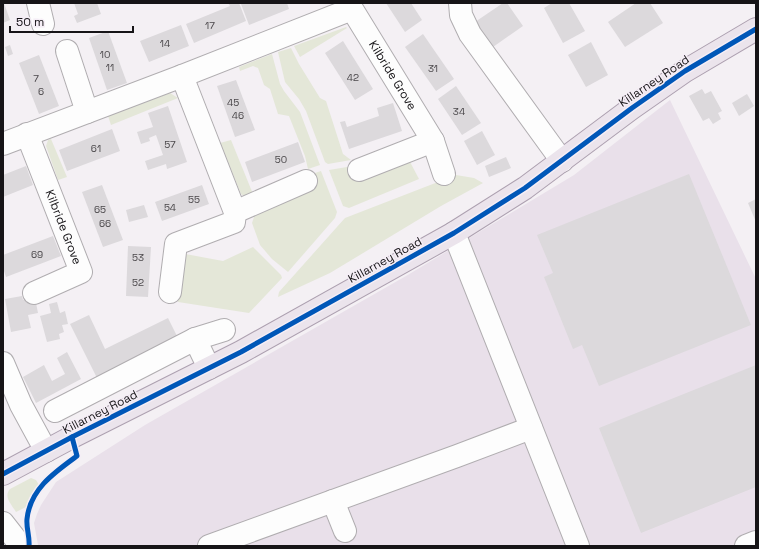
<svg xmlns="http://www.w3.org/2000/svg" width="759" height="549" viewBox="0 0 759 549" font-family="'Space Grotesk',sans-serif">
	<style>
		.built { fill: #e9e0ea }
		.green { fill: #e4e7d8 }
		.building { fill: #dcd9dc }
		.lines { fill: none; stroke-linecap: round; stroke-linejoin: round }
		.minor-casing { stroke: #b0adb0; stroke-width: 24 }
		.major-casing { stroke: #ada0b0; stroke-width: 24 }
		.minor { stroke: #fdfdfd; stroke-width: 22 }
		.major { stroke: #ebe4ec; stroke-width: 22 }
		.cycleway-casing { stroke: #f5eef6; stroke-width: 8 }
		.cycleway { stroke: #0057b8; stroke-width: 5 }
		.labels { text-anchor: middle; stroke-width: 3; stroke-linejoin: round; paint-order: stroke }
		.number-label { font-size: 10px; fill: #4a474a }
		.street-label { font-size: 12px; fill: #161417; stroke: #f5eef6 }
	</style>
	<rect width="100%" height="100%" fill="#f4f0f4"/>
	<polygon class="built" points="670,100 756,279 756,546 39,546 38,545 34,523 37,514 41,505 56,482 145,425 406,276 574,175"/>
	<g class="green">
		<polygon points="346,27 347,28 300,57 294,46"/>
		<polygon points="291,48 299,64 320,98 326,101 343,154 351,160 328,164 325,162 306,111 299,99 285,82 278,52"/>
		<polygon points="272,54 280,84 284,91 300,112 320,165 308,169 305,156 289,116 278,114 270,89 264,85 258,68 253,66 240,71 239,67"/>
		<polygon points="170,93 178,98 111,125 108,116"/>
		<polygon points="51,139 67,177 58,180 46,146 48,140"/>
		<polygon points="231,140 253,194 244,196 241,194 220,143"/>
		<polygon points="409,160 419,179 349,208 343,206 329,170 353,166"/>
		<polygon points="321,171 337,212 335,218 288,272 272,259 260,245 252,223 255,214 309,175"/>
		<polygon points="456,175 474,178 483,183 441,206 330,273 278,297 279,292 345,218"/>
		<polygon points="253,247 281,275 282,278 249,313 178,302 180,253 223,261"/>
		<path d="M31 478 36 480 39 485 28 506 16 512C12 505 3 497 10 489Z"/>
	</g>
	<g class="building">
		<polygon points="3,3 4,3 10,20 3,23"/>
		<polygon points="74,3 97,3 101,14 77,23 74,16 78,14"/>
		<polygon points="228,3 239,3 246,21 194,43 186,24 230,6"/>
		<polygon points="245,3 287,3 289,9 249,25 241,4"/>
		<polygon points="386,3 411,3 422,20 405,32"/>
		<polygon points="503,3 507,3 523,26 493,47 475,22"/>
		<polygon points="552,3 569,3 585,31 563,43 544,8"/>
		<polygon points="636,3 650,3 663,23 625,47 608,22"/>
		<polygon points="181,25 189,46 149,62 140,41"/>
		<polygon points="108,31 127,83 107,90 89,38"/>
		<polygon points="423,34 454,79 436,91 405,47"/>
		<polygon points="343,41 373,89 355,100 325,53"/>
		<polygon points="591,42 608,75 586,87 568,55"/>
		<polygon points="10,45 13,54 8,56 5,47"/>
		<polygon points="39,55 59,106 39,114 19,63"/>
		<polygon points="236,80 255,130 235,137 217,86"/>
		<polygon points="456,86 481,123 462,135 438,99"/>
		<polygon points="702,89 705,94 711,91 722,111 718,113 721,119 713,124 709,118 703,121 689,96"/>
		<polygon points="747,94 754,106 739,116 732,103"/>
		<polygon points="393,103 402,131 349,149 340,122 345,121 347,127 379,116 377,108"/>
		<polygon points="168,106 187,162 167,169 166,164 148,170 145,161 163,155 156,135 149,138 150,141 141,144 137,132 153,127 148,113"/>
		<polygon points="112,129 120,151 67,171 59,150"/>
		<polygon points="482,131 495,155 477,165 464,141"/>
		<polygon points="298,142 305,162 252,182 245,162"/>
		<polygon points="506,157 511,168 489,177 485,166"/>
		<polygon points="26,166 33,185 3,197 3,175"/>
		<polygon points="689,174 751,325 599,386 582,345 573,349 544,277 553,273 537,235"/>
		<polygon points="102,185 123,240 103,247 82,192"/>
		<polygon points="202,185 209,204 162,221 155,202"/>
		<polygon points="756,199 756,222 748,203"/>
		<polygon points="144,205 148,217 129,222 126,210"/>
		<polygon points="53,236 61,256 6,277 3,268 3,255"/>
		<polygon points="128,246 151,247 148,297 126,296"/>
		<polygon points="22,296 23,300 35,298 38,313 28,315 31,328 11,332 5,299"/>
		<polygon points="57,302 60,313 65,311 68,324 62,325 64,332 59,334 60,339 47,342 40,316 51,313 49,304"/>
		<polygon points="89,315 105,349 168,318 178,338 97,378 70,324"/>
		<polygon points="67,352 81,379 36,403 23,377 44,365 52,381 65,374 57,358"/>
		<polygon points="756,365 756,487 641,533 599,428"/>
	</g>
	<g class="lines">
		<defs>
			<g id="minor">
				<polyline points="38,3 43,24"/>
				<polyline points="460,3 461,15 470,34 562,161"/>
				<polyline points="67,51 87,112"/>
				<path id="s1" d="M27 134 81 272 34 293"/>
				<polyline points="433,141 444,174"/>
				<path id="s2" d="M3 144 182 76 352 9 433 141 359 170"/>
				<polyline points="235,212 306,181"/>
				<polyline points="454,233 578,546"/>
				<polyline points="170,292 176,244 234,222 235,212 182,76"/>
				<polyline points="3,363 21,405 46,451"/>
				<polyline points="209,368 195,339 224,330"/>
				<polyline points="55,411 195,339"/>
				<polyline points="333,501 345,531"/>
				<polyline points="3,523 21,546"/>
				<polyline points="209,546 457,456 531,428"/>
				<polyline points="746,546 756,542"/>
			</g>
			<polyline id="major" points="3,474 72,437 241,352 454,233 525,188 632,108 685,71 756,29"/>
		</defs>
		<use href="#minor" class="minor-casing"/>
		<use href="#major" class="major-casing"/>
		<use href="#minor" class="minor"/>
		<use href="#major" class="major"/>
		<defs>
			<g id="cycleway">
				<polyline points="3,474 72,437 241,352 454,233 525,188 632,108 685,71 756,29"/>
				<path d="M29 546C30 537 26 528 27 519 30 489 55 472 77 456L72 437"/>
			</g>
		</defs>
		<use href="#cycleway" class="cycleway-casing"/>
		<use href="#cycleway" class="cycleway"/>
	</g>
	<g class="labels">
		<g class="number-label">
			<text x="210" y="29">17</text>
			<text x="165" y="47">14</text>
			<text x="105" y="58">10</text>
			<text x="110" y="71">11</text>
			<text x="433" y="72">31</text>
			<text x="353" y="81">42</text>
			<text x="36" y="82">7</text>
			<text x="41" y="95">6</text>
			<text x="233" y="106">45</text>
			<text x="459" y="115">34</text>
			<text x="238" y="119">46</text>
			<text x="170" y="148">57</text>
			<text x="96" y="152">61</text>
			<text x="281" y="163">50</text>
			<text x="194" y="203">55</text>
			<text x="170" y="211">54</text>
			<text x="100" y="213">65</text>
			<text x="105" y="227">66</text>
			<text x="37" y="258">69</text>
			<text x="138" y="261">53</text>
			<text x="138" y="286">52</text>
		</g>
		<g class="street-label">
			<text dy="4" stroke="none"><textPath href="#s2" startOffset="452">Kilbride Grove</textPath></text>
			<text transform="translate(654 81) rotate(-34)" y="4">Killarney Road</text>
			<text dy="4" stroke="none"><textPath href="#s1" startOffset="100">Kilbride Grove</textPath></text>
			<text transform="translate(385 260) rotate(-29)" y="4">Killarney Road</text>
			<text transform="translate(100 412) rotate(-27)" y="4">Killarney Road</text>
		</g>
	</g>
	<rect width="759" height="549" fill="none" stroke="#161417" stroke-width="8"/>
	<path d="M10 26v6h123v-6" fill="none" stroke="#161417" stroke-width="2"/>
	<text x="16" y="26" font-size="12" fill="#161417" stroke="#f5eef6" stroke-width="3" paint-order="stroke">50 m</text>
</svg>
